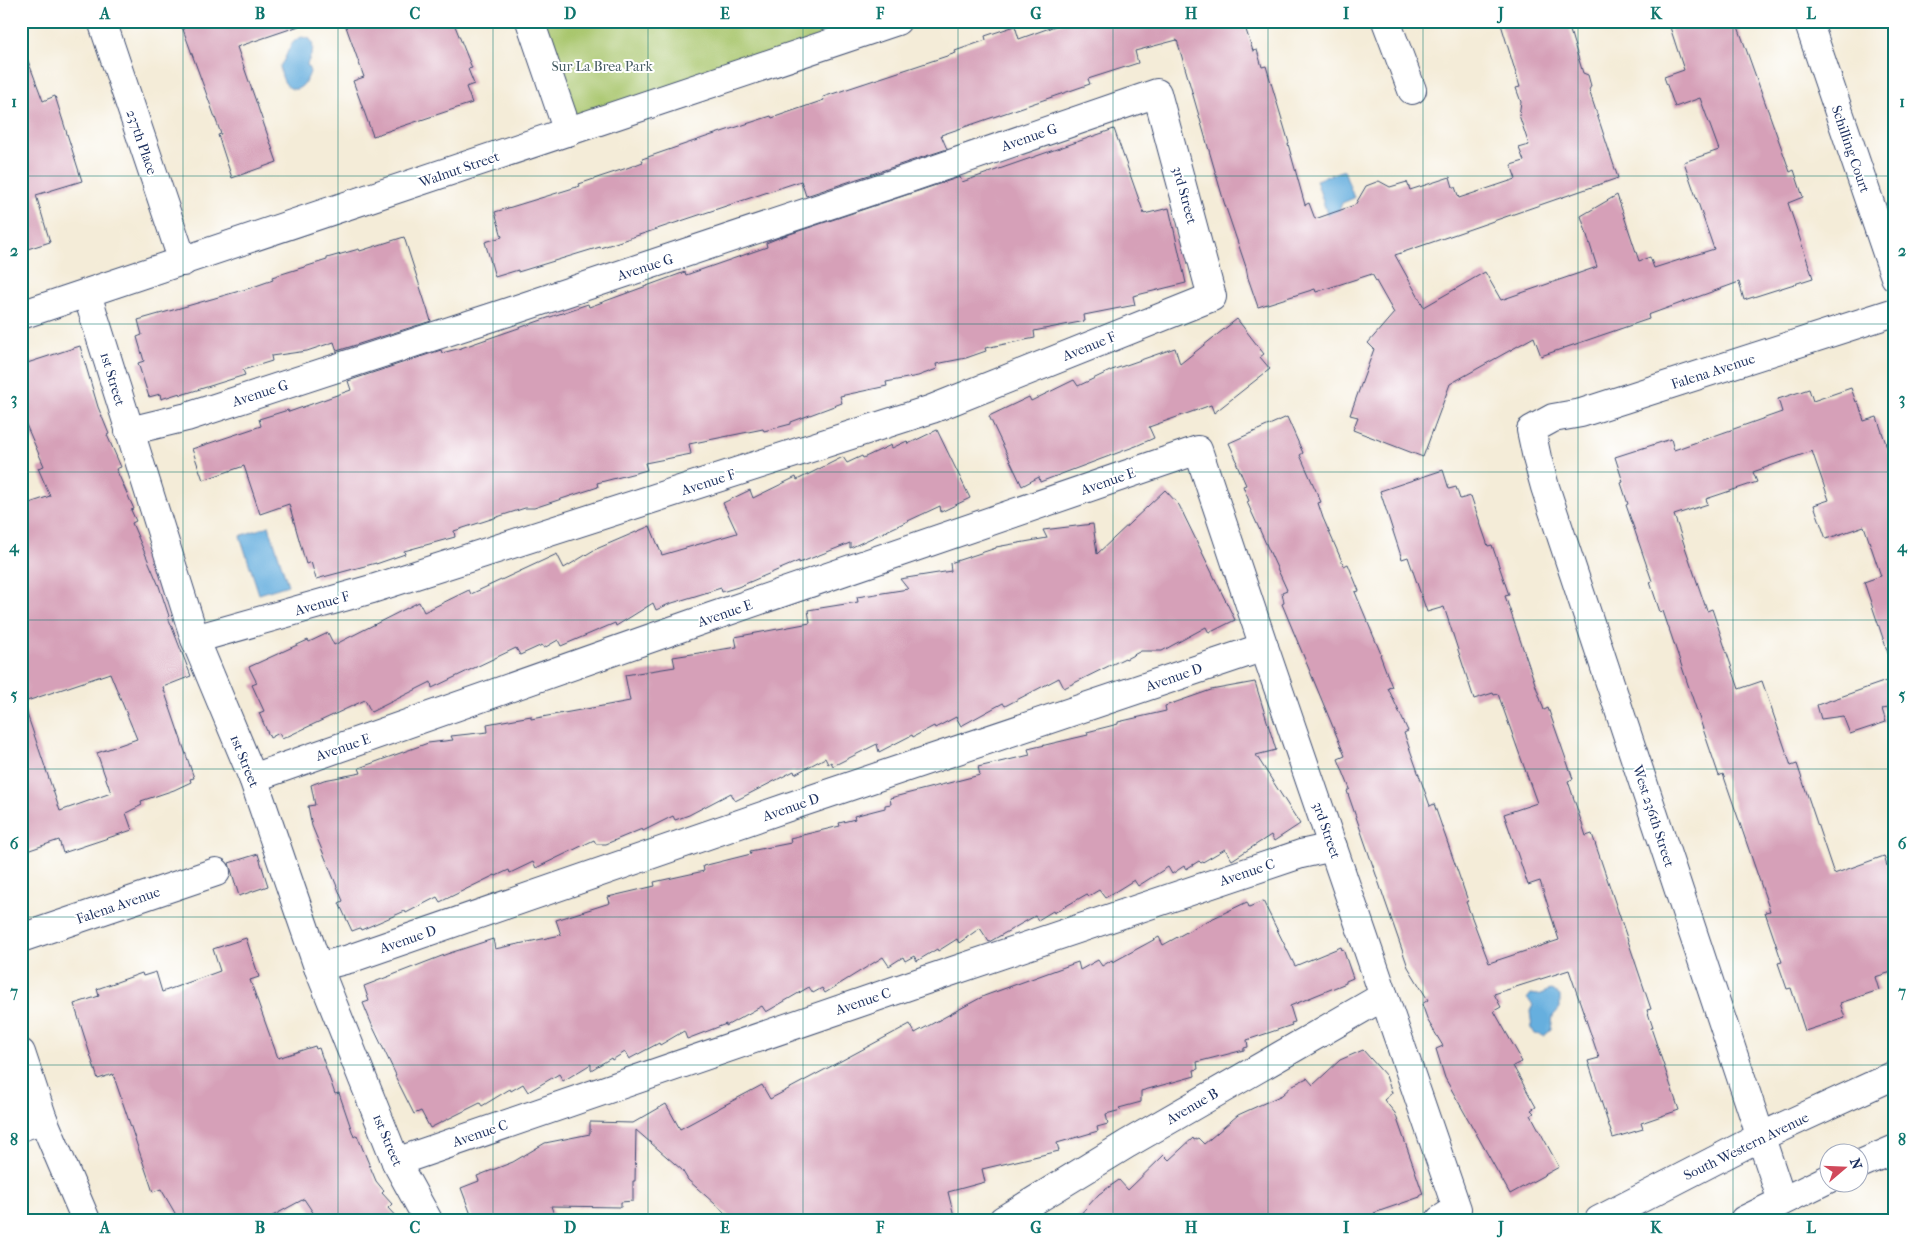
<svg xmlns="http://www.w3.org/2000/svg" width="1916" height="1241" viewBox="0 0 1916 1241" font-family="'IM FELL French Canon',serif">
	<style>
		.green { fill: #a9c66d; stroke: #627a66 }
		.water { fill: #66afde; stroke: #406f9e }
		.building { fill: #d6a0b8 }
		.lines { fill: none; stroke-linecap: round; stroke-linejoin: round }
		.minor-casing { stroke: #3c4b70; stroke-width: 30 }
		.major-casing { stroke: #3c4b70; stroke-width: 30 }
		.minor { stroke: #fff; stroke-width: 28 }
		.major { stroke: #fff; stroke-width: 28 }
		.grid { fill: none; stroke: #0f766e; stroke-width: 1; stroke-opacity: 0.55 }
		.labels { text-anchor: middle; stroke-width: 4; stroke-linejoin: round; paint-order: stroke }
		.park-label { font-size: 14px; fill: #465c62; stroke: #fff }
		.street-label { font-size: 14px; fill: #1b2f5e; stroke: #fff }
		.neatline { fill: none; stroke: #0f766e; stroke-width: 2 }
		.grid-label { font-size: 16px; text-anchor: middle; font-weight: bold; fill: #0f766e }
	</style>
	<rect width="100%" height="100%" fill="#fff"/>
	<filter id="ink" filterUnits="userSpaceOnUse"><feTurbulence type="fractalNoise" baseFrequency=".02" numOctaves="2"/><feDisplacementMap in="SourceGraphic" scale="10" xChannelSelector="R" yChannelSelector="G"/><feConvolveMatrix kernelMatrix="1 2 1 2 8 2 1 2 1" color-interpolation-filters="sRGB"/></filter>
	<filter id="wash" filterUnits="userSpaceOnUse"><feTurbulence type="fractalNoise" baseFrequency=".0096" numOctaves="4" result="noise"/><feDisplacementMap in="SourceGraphic" scale="20" xChannelSelector="R" yChannelSelector="G"/><feGaussianBlur stdDeviation="1.12" result="paint"/><feColorMatrix in="noise" values="0 0 0 0 0 0 0 0 0 0 0 0 0 0 0 0 0 1.4 0 .05"/><feComposite in="paint" operator="in"/></filter>
	<g filter="url(#wash)">
		<rect width="100%" height="100%" fill="#f4ecd8"/>
		<polygon class="green" points="537,21 878,21 573,124"/>
		<g class="water">
			<path d="M302 37 310 39C316 48 311 55 307 64L310 72C301 99 282 92 280 66 289 55 287 42 302 37Z"/>
			<polygon points="1344,170 1354,198 1342,203 1339,211 1330,223 1316,180"/>
			<polygon points="269,526 288,585 259,594 240,536"/>
			<polygon points="1550,990 1554,991 1560,996 1560,1008 1553,1016 1551,1030 1544,1036 1535,1034 1532,1029 1530,1011 1533,1005 1527,999 1531,994 1538,995"/>
		</g>
		<g id="blocks">
			<g class="building">
				<polygon points="180,21 298,21 299,26 237,47 277,162 232,178 218,135 221,134"/>
				<polygon points="344,21 453,21 472,68 468,69 474,84 466,87 472,103 373,136 353,81 364,77"/>
				<polygon points="1069,21 1243,21 1253,51 1257,50 1262,67 1266,66 1289,143 1288,144 1305,205 1309,203 1315,219 1355,205 1366,186 1379,181 1390,187 1407,182 1410,190 1450,177 1453,187 1455,187 1459,198 1516,179 1511,165 1524,161 1519,148 1529,145 1519,115 1521,102 1516,88 1520,87 1500,21 1567,21 1583,73 1588,75 1591,86 1589,90 1618,178 1395,255 1424,307 1485,272 1501,300 1597,267 1581,216 1617,195 1639,261 1650,257 1654,268 1714,249 1684,162 1719,150 1700,98 1675,107 1664,77 1684,70 1668,21 1736,21 1790,172 1794,170 1803,197 1788,203 1813,278 1744,300 1739,282 1648,315 1649,319 1541,356 1534,337 1450,384 1423,457 1353,430 1358,417 1350,415 1374,349 1368,343 1394,313 1372,274 1316,292 1315,289 1258,307 1248,278 1246,267 1224,202 1177,40 1135,51 1138,63 1088,79 1090,84 941,135 947,149 806,196 801,181 600,248 600,247 518,272 518,270 495,277 485,242 502,237 495,212 580,186 579,184 627,168 643,162 642,159 709,136 771,116 772,118 824,100 823,97 956,53 955,51 986,40 985,36 1015,26 1019,39"/>
				<polygon points="21,50 24,50 43,101 55,96 82,181 36,195 50,242 21,251"/>
				<polygon points="1114,129 1144,214 1169,208 1186,283 1133,296 1135,305 1084,315 1085,321 1034,331 1035,338 985,348 986,351 966,358 936,364 937,369 918,376 886,382 887,386 840,396 842,403 791,422 791,424 764,431 763,429 689,444 691,454 645,463 647,470 597,483 598,487 534,508 525,508 454,531 455,537 404,551 405,554 376,564 376,563 316,579 311,562 306,564 289,504 260,514 244,466 203,480 192,449 261,426 259,419 288,410 289,412 351,390 348,381 441,350 442,353 461,348 588,304 589,307 685,272 686,275 767,247 766,243 781,237 960,177 962,182"/>
				<polygon points="404,237 431,321 337,351 334,342 307,351 271,356 272,361 243,370 245,375 181,395 180,393 161,399 160,394 149,397 138,363 144,361 137,337 142,335 138,320 250,288 273,280 272,277 327,260 327,258 359,249 360,251"/>
				<polygon points="1237,319 1264,354 1260,357 1270,369 1214,413 1211,405 1149,427 1154,438 1136,446 1040,482 1039,477 1022,486 989,416 1029,397 1031,401 1074,380 1078,386 1112,370 1175,348 1180,364"/>
				<polygon points="80,346 98,407 109,434 107,435 121,467 116,469 134,509 131,510 136,521 132,523 159,586 169,616 168,617 191,676 163,687 194,778 190,779 191,782 174,790 141,801 142,805 126,813 132,830 63,853 59,840 21,853 21,712 26,711 60,811 111,793 97,753 137,739 110,673 21,703 21,506 50,496 38,468 44,466 21,413 21,365"/>
				<polygon points="1851,388 1856,402 1858,401 1864,421 1877,417 1895,471 1895,658 1890,659 1864,582 1881,576 1864,526 1826,539 1814,505 1829,500 1812,451 1753,472 1757,482 1706,499 1708,504 1674,515 1707,611 1712,609 1739,689 1762,681 1791,766 1797,764 1834,874 1884,856 1887,866 1895,863 1895,971 1875,977 1879,990 1840,1003 1845,1018 1805,1031 1791,988 1787,989 1778,963 1782,962 1765,912 1770,911 1723,774 1719,776 1663,611 1660,612 1650,582 1652,581 1626,505 1628,504 1621,483 1623,482 1615,457 1671,439 1674,450 1782,412 1778,399 1809,389 1813,401"/>
				<polygon points="1287,417 1303,453 1300,455 1321,502 1318,503 1323,518 1344,566 1348,564 1359,591 1355,592 1381,654 1380,655 1392,687 1388,688 1408,731 1404,733 1430,806 1434,804 1468,901 1466,902 1489,963 1559,940 1540,881 1528,885 1504,814 1537,803 1498,694 1494,695 1493,693 1474,699 1444,607 1427,612 1408,557 1402,559 1380,491 1443,470 1449,489 1456,487 1460,499 1471,496 1488,546 1492,545 1509,595 1505,596 1511,613 1544,710 1548,708 1573,779 1568,781 1586,836 1592,834 1651,1009 1647,1010 1653,1028 1651,1028 1679,1110 1641,1123 1643,1129 1613,1138 1588,1061 1599,1058 1569,970 1494,994 1501,1007 1494,1011 1520,1057 1519,1058 1521,1062 1513,1066 1536,1107 1531,1110 1534,1113 1531,1115 1559,1167 1510,1194 1445,1078 1436,1049 1443,1046 1428,1021 1422,1004 1428,1000 1408,967 1347,791 1350,789 1338,759 1345,756 1282,604 1284,603 1282,592 1287,590 1247,502 1249,501 1243,486 1246,485 1236,462 1237,461 1229,443"/>
				<polygon points="937,430 970,498 941,512 940,506 850,548 850,543 799,563 799,561 738,587 722,592 721,588 669,604 656,610 653,603 616,626 615,623 561,646 558,640 544,648 542,645 520,655 516,648 432,688 431,682 371,712 365,700 282,739 279,733 270,738 259,713 264,711 252,685 257,683 249,667 308,640 309,642 328,633 334,645 419,602 424,612 469,590 471,594 557,554 564,568 594,550 650,526 662,555 737,533 723,503 750,490 753,498 796,477 797,480 843,457 847,463 862,456 863,458 891,445 892,448 907,441 908,444"/>
				<polygon points="1165,490 1179,505 1235,620 1209,633 1206,627 1162,651 1141,651 1126,659 1125,658 1064,688 1059,678 1005,706 1003,703 961,726 956,717 935,728 934,726 913,737 912,735 879,752 877,744 833,766 831,762 828,764 825,758 795,774 794,771 735,801 731,793 689,815 675,820 673,816 643,831 642,829 606,844 596,844 594,840 536,868 533,862 510,873 509,870 496,876 495,875 440,902 437,897 406,913 405,911 361,930 360,928 352,931 339,903 343,901 312,826 308,806 315,805 311,785 324,780 361,773 359,768 428,743 453,740 451,736 488,732 487,724 531,716 531,719 630,701 625,675 675,667 673,657 737,647 735,637 810,623 808,610 858,602 857,597 908,589 900,579 951,571 950,563 996,548 996,547 1047,538 1043,530 1093,524 1097,554"/>
				<polygon points="1895,678 1895,707 1882,709 1886,722 1850,734 1843,716 1821,719 1817,705"/>
				<polygon points="1255,682 1276,750 1256,755 1300,824 1274,841 1271,835 1232,860 1225,849 1201,863 1199,861 1186,869 1184,866 1172,874 1168,867 1138,886 1134,880 1105,898 1099,890 1089,896 1087,894 1054,913 1053,911 1038,920 1035,916 989,942 980,928 959,943 957,939 938,951 937,949 917,961 914,956 905,961 903,957 889,966 883,957 825,993 822,988 813,993 809,987 766,1012 762,1006 726,1026 726,1024 687,1039 684,1031 660,1045 659,1043 629,1059 625,1052 612,1060 611,1058 591,1070 591,1064 563,1081 559,1074 528,1092 523,1084 511,1091 510,1089 482,1106 480,1103 430,1128 421,1111 414,1114 395,1076 396,1075 372,1025 363,1003 369,1001 364,986 447,954 493,939 495,949 561,935 556,920 610,903 608,897 655,886 654,882 704,871 703,866 751,854 750,851 791,843 790,838 840,826 839,823 855,819 854,816 885,808 885,805 891,804 890,798 980,775 978,767 1030,755 1028,749 1088,735 1087,732 1118,724 1118,722 1166,711 1165,706 1211,690"/>
				<polygon points="258,854 268,886 239,896 229,863"/>
				<polygon points="1263,901 1295,966 1341,947 1342,950 1343,949 1353,978 1346,981 1346,983 1290,1006 1295,1022 1291,1023 1292,1025 1247,1040 1248,1047 1244,1048 1244,1050 1197,1062 1198,1069 1194,1070 1195,1076 1141,1091 1141,1102 1119,1108 1121,1110 1106,1114 1108,1124 1097,1127 1098,1131 1057,1143 1059,1151 982,1169 985,1182 948,1192 955,1220 733,1220 688,1180 682,1170 636,1130 635,1181 633,1181 633,1201 621,1202 621,1207 551,1206 556,1220 473,1220 461,1188 479,1181 477,1176 513,1162 545,1143 590,1134 590,1122 633,1123 666,1104 680,1129 762,1085 770,1099 910,1024 915,1033 984,996 1078,962 1080,970 1098,960 1102,966 1112,960 1113,962 1159,937 1163,945 1203,923 1247,902 1249,907"/>
				<polygon points="246,938 259,977 250,980 278,1058 315,1046 316,1049 319,1048 335,1094 339,1093 354,1137 357,1135 376,1181 384,1191 382,1193 392,1204 388,1208 399,1220 318,1220 304,1199 265,1220 179,1220 161,1189 153,1192 113,1074 98,1079 74,1004 99,996 97,989 142,973 143,976 156,972 162,992 220,971 213,949"/>
				<polygon points="1363,1050 1386,1076 1392,1093 1384,1100 1395,1113 1423,1194 1420,1196 1420,1197 1374,1213 1376,1220 1075,1220 1099,1194 1119,1180 1128,1190 1164,1155 1169,1160 1193,1138 1194,1140 1198,1138 1204,1144 1238,1115 1282,1095 1293,1085 1307,1078 1313,1085 1340,1060"/>
			</g>
		</g>
	</g>
	<g filter="url(#ink)">
		<use href="#blocks" fill-opacity="0" stroke="#3c4b70" stroke-width="1"/>
		<g class="lines">
			<defs>
				<g id="minor">
					<polyline points="102,21 183,262"/>
					<polyline points="530,21 568,132"/>
					<polyline points="1386,21 1412,90"/>
					<polyline points="1808,21 1895,277"/>
					<polyline points="87,294 195,639 253,778 318,967 396,1162 428,1220"/>
					<polyline points="21,315 897,21"/>
					<polyline points="129,431 187,417 508,312 901,181 1157,93 1212,297 932,409 372,589 195,639"/>
					<polyline points="253,778 711,617 1198,450 1264,647 1457,1209 1440,1220"/>
					<polyline points="21,938 216,872"/>
					<polyline points="318,967 349,959 797,804 1264,647"/>
					<polyline points="21,1053 43,1119 86,1220"/>
					<polyline points="21,1127 43,1119"/>
					<polyline points="396,1162 914,984 1301,854 1333,847"/>
					<polyline points="1782,1201 1545,487 1537,458 1531,430 1553,418 1581,413 1895,312"/>
					<polyline points="1003,1220 1127,1144 1384,996"/>
				</g>
				<g id="major">
					<polyline points="1858,1165 1895,1149"/>
					<polyline points="1599,1220 1760,1137 1895,1075"/>
					<polyline points="1744,1220 1828,1179"/>
				</g>
			</defs>
			<use href="#minor" class="minor-casing"/>
			<use href="#major" class="major-casing"/>
			<use href="#minor" class="minor"/>
			<use href="#major" class="major"/>
		</g>
	</g>
	<path class="grid" d="M183 21V1220M338 21V1220M493 21V1220M648 21V1220M803 21V1220M958 21V1220M1113 21V1220M1268 21V1220M1423 21V1220M1578 21V1220M1733 21V1220M21 176H1895M21 324H1895M21 472H1895M21 620H1895M21 769H1895M21 917H1895M21 1065H1895"/>
	<g class="labels">
		<g class="park-label">
			<text x="602" y="71">Sur La Brea Park</text>
		</g>
		<g class="street-label">
			<text transform="translate(1029 137) rotate(-19)" y="5">Avenue G</text>
			<text transform="translate(142 142) rotate(71)" y="5">237th Place</text>
			<text transform="translate(1851 149) rotate(71)" y="5">Schilling Court</text>
			<text transform="translate(459 169) rotate(-19)" y="5">Walnut Street</text>
			<text transform="translate(1185 195) rotate(75)" y="5">3rd Street</text>
			<text transform="translate(645 267) rotate(-18)" y="5">Avenue G</text>
			<text transform="translate(1089 346) rotate(-22)" y="5">Avenue F</text>
			<text transform="translate(1713 371) rotate(-18)" y="5">Falena Avenue</text>
			<text transform="translate(113 379) rotate(73)" y="5">1st Street</text>
			<text transform="translate(260 393) rotate(-18)" y="5">Avenue G</text>
			<text transform="translate(1108 481) rotate(-19)" y="5">Avenue E</text>
			<text transform="translate(708 482) rotate(-18)" y="5">Avenue F</text>
			<text transform="translate(322 603) rotate(-16)" y="5">Avenue F</text>
			<text transform="translate(725 613) rotate(-19)" y="5">Avenue E</text>
			<text transform="translate(1174 677) rotate(-19)" y="5">Avenue D</text>
			<text transform="translate(343 747) rotate(-19)" y="5">Avenue E</text>
			<text transform="translate(245 761) rotate(68)" y="5">1st Street</text>
			<text transform="translate(791 807) rotate(-19)" y="5">Avenue D</text>
			<text transform="translate(1654 816) rotate(72)" y="5">West 236th Street</text>
			<text transform="translate(1327 830) rotate(71)" y="5">3rd Street</text>
			<text transform="translate(1247 872) rotate(-19)" y="5">Avenue C</text>
			<text transform="translate(118 905) rotate(-19)" y="5">Falena Avenue</text>
			<text transform="translate(408 939) rotate(-19)" y="5">Avenue D</text>
			<text transform="translate(863 1001) rotate(-19)" y="5">Avenue C</text>
			<text transform="translate(1192 1106) rotate(-30)" y="5">Avenue B</text>
			<text transform="translate(480 1133) rotate(-19)" y="5">Avenue C</text>
			<text transform="translate(388 1140) rotate(67)" y="5">1st Street</text>
			<text transform="translate(1746 1146) rotate(-26)" y="5">South Western Avenue</text>
		</g>
	</g>
	<rect width="1916" height="1241" fill="none" stroke="#fff" stroke-width="55"/>
	<g transform="translate(1844 1168) rotate(71)"><circle r="24" fill="#ffffff" stroke="#a4acbf"/>
	<path d="M0-4L9 19L0 12L-9 19Z" fill="#d1495b"/>
	<text y="-8" font-size="14" font-weight="bold" text-anchor="middle" fill="#1b2f5e">N</text>
	</g>
	<rect x="28" y="28" width="1860" height="1186" class="neatline"/>
	<g class="grid-label">
		<text x="105" y="19">A</text>
		<text x="260" y="19">B</text>
		<text x="415" y="19">C</text>
		<text x="570" y="19">D</text>
		<text x="725" y="19">E</text>
		<text x="880" y="19">F</text>
		<text x="1036" y="19">G</text>
		<text x="1191" y="19">H</text>
		<text x="1346" y="19">I</text>
		<text x="1501" y="19">J</text>
		<text x="1656" y="19">K</text>
		<text x="1811" y="19">L</text>
		<text x="14" y="107">1</text>
		<text x="1902" y="107">1</text>
		<text x="14" y="256">2</text>
		<text x="1902" y="256">2</text>
		<text x="14" y="404">3</text>
		<text x="1902" y="404">3</text>
		<text x="14" y="552">4</text>
		<text x="1902" y="552">4</text>
		<text x="14" y="700">5</text>
		<text x="1902" y="700">5</text>
		<text x="14" y="849">6</text>
		<text x="1902" y="849">6</text>
		<text x="14" y="997">7</text>
		<text x="1902" y="997">7</text>
		<text x="14" y="1145">8</text>
		<text x="1902" y="1145">8</text>
		<text x="105" y="1233">A</text>
		<text x="260" y="1233">B</text>
		<text x="415" y="1233">C</text>
		<text x="570" y="1233">D</text>
		<text x="725" y="1233">E</text>
		<text x="880" y="1233">F</text>
		<text x="1036" y="1233">G</text>
		<text x="1191" y="1233">H</text>
		<text x="1346" y="1233">I</text>
		<text x="1501" y="1233">J</text>
		<text x="1656" y="1233">K</text>
		<text x="1811" y="1233">L</text>
	</g>
</svg>
